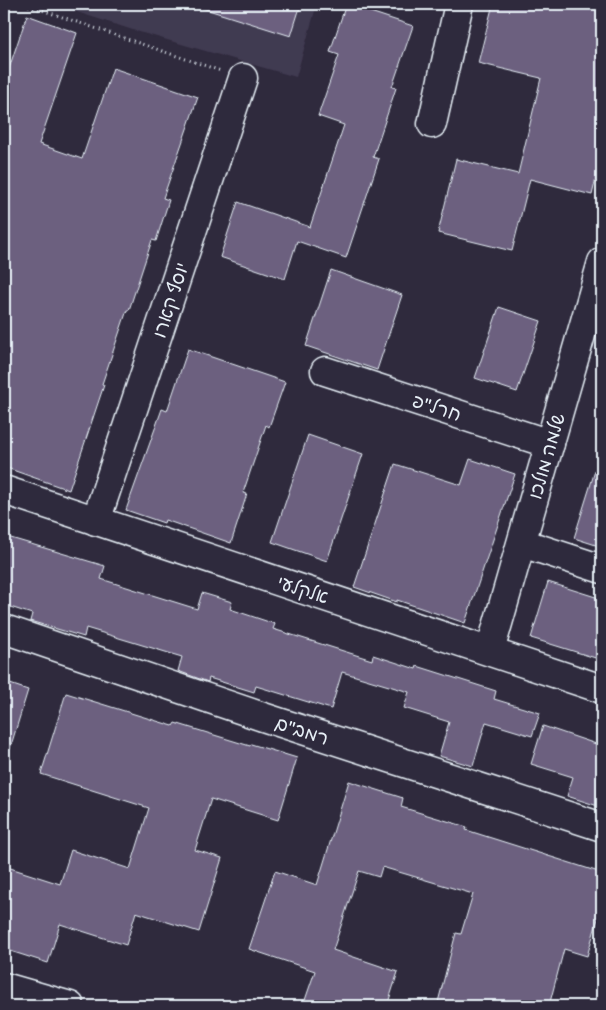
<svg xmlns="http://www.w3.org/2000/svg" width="606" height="1010" viewBox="0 0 606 1010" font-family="Itim,'Playpen Sans Hebrew',sans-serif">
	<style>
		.built { fill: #413a51 }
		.building { fill: #6c617f; stroke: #e8f1f8 }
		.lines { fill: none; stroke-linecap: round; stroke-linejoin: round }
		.minor-casing { stroke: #e8f1f8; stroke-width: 31 }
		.path { stroke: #e8f1f8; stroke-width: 3; stroke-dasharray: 1 4; stroke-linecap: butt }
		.minor { stroke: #2f2a3d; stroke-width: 28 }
		.labels { text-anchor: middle; stroke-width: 4; stroke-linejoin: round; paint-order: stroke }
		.street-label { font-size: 19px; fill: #e8f1f8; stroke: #2f2a3d }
	</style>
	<rect width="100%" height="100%" fill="#2f2a3d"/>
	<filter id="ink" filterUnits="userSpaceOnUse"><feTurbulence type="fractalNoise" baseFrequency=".02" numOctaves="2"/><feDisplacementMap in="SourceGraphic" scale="10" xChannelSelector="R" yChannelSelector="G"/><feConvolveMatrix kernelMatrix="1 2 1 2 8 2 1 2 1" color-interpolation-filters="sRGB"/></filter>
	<g filter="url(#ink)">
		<polygon class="built" points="52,4 317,4 296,77 136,31"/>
		<g class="building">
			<polygon points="203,4 301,4 291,36 202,8"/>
			<polygon points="346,4 413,26 392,87 396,88 373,157 379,159 346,258 297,241 285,279 220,257 238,202 310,227 344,125 318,116 339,55 330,52"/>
			<polygon points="493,4 602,4 602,87 596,112 602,114 602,154 592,195 530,179 512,251 438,233 456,159 518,174 541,78 478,63"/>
			<polygon points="27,15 77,33 39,144 82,159 113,68 198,97 163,198 169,200 156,241 152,240 129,310 127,310 102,384 104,385 69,490 4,467 4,83"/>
			<polygon points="331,270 402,295 377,370 306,346"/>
			<polygon points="499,307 541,321 517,392 475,378"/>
			<polygon points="188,349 285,382 269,427 266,425 243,493 247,494 231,543 165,520 164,523 126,510 162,409 167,411"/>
			<polygon points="308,435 363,454 327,561 272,542"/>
			<polygon points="470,459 515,474 465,623 397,600 397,602 354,587 395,464 461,485"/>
			<polygon points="598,461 602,462 602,547 574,538"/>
			<polygon points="4,536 105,566 101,579 197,609 202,593 232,602 230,609 275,624 273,629 372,660 373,655 416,669 417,666 496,691 494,699 540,713 532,736 486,722 473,766 439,756 449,722 404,708 409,692 342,672 331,709 256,686 254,692 209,678 208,682 178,671 182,657 86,628 84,637 30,621 32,614 4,605"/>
			<polygon points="548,582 602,599 602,660 531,638"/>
			<polygon points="4,682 28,690 8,755 4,754"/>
			<polygon points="66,693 173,726 175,723 250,746 251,744 297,758 278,820 211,799 195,850 222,858 199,932 136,912 126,945 60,924 48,963 4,949 4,866 60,884 71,850 130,869 149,808 41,774"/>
			<polygon points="543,726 602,746 602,793 598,806 567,796 573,777 531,764"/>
			<polygon points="349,781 403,798 401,807 467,827 466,830 602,873 602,905 587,956 564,949 549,1006 437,1006 456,933 461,934 473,894 382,867 379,877 359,871 333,950 398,972 387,1006 303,1006 315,971 249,949 275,871 317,885"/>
		</g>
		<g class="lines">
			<defs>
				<g id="minor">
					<polyline points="432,124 459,4"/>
					<polyline points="325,371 550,444"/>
					<polyline points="4,490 602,689"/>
					<polyline points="96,521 243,78"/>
					<polyline points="522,543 602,569"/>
					<polyline points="4,629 263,717 602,827"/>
					<polyline points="490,651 602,262"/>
					<polyline points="4,987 70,1006"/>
				</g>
			</defs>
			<use href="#minor" class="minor-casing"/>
			<polyline class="path" points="24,4 221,71"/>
			<use href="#minor" class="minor"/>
		</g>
	</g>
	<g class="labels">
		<g class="street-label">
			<text transform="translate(170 300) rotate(-72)" y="7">יוסף קארו</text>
			<text transform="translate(437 407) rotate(18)" y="7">חרל"פ</text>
			<text transform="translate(546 456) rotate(-74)" y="7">שלמה מולכו</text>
			<text transform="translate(303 589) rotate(18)" y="7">אלקלעי</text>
			<text transform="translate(302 730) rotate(18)" y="7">רמב"ם</text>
		</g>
	</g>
	<rect width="606" height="1010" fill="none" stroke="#2f2a3d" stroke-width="20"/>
	<rect x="10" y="10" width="586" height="990" fill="none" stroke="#e8f1f8" stroke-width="2" filter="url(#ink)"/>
</svg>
